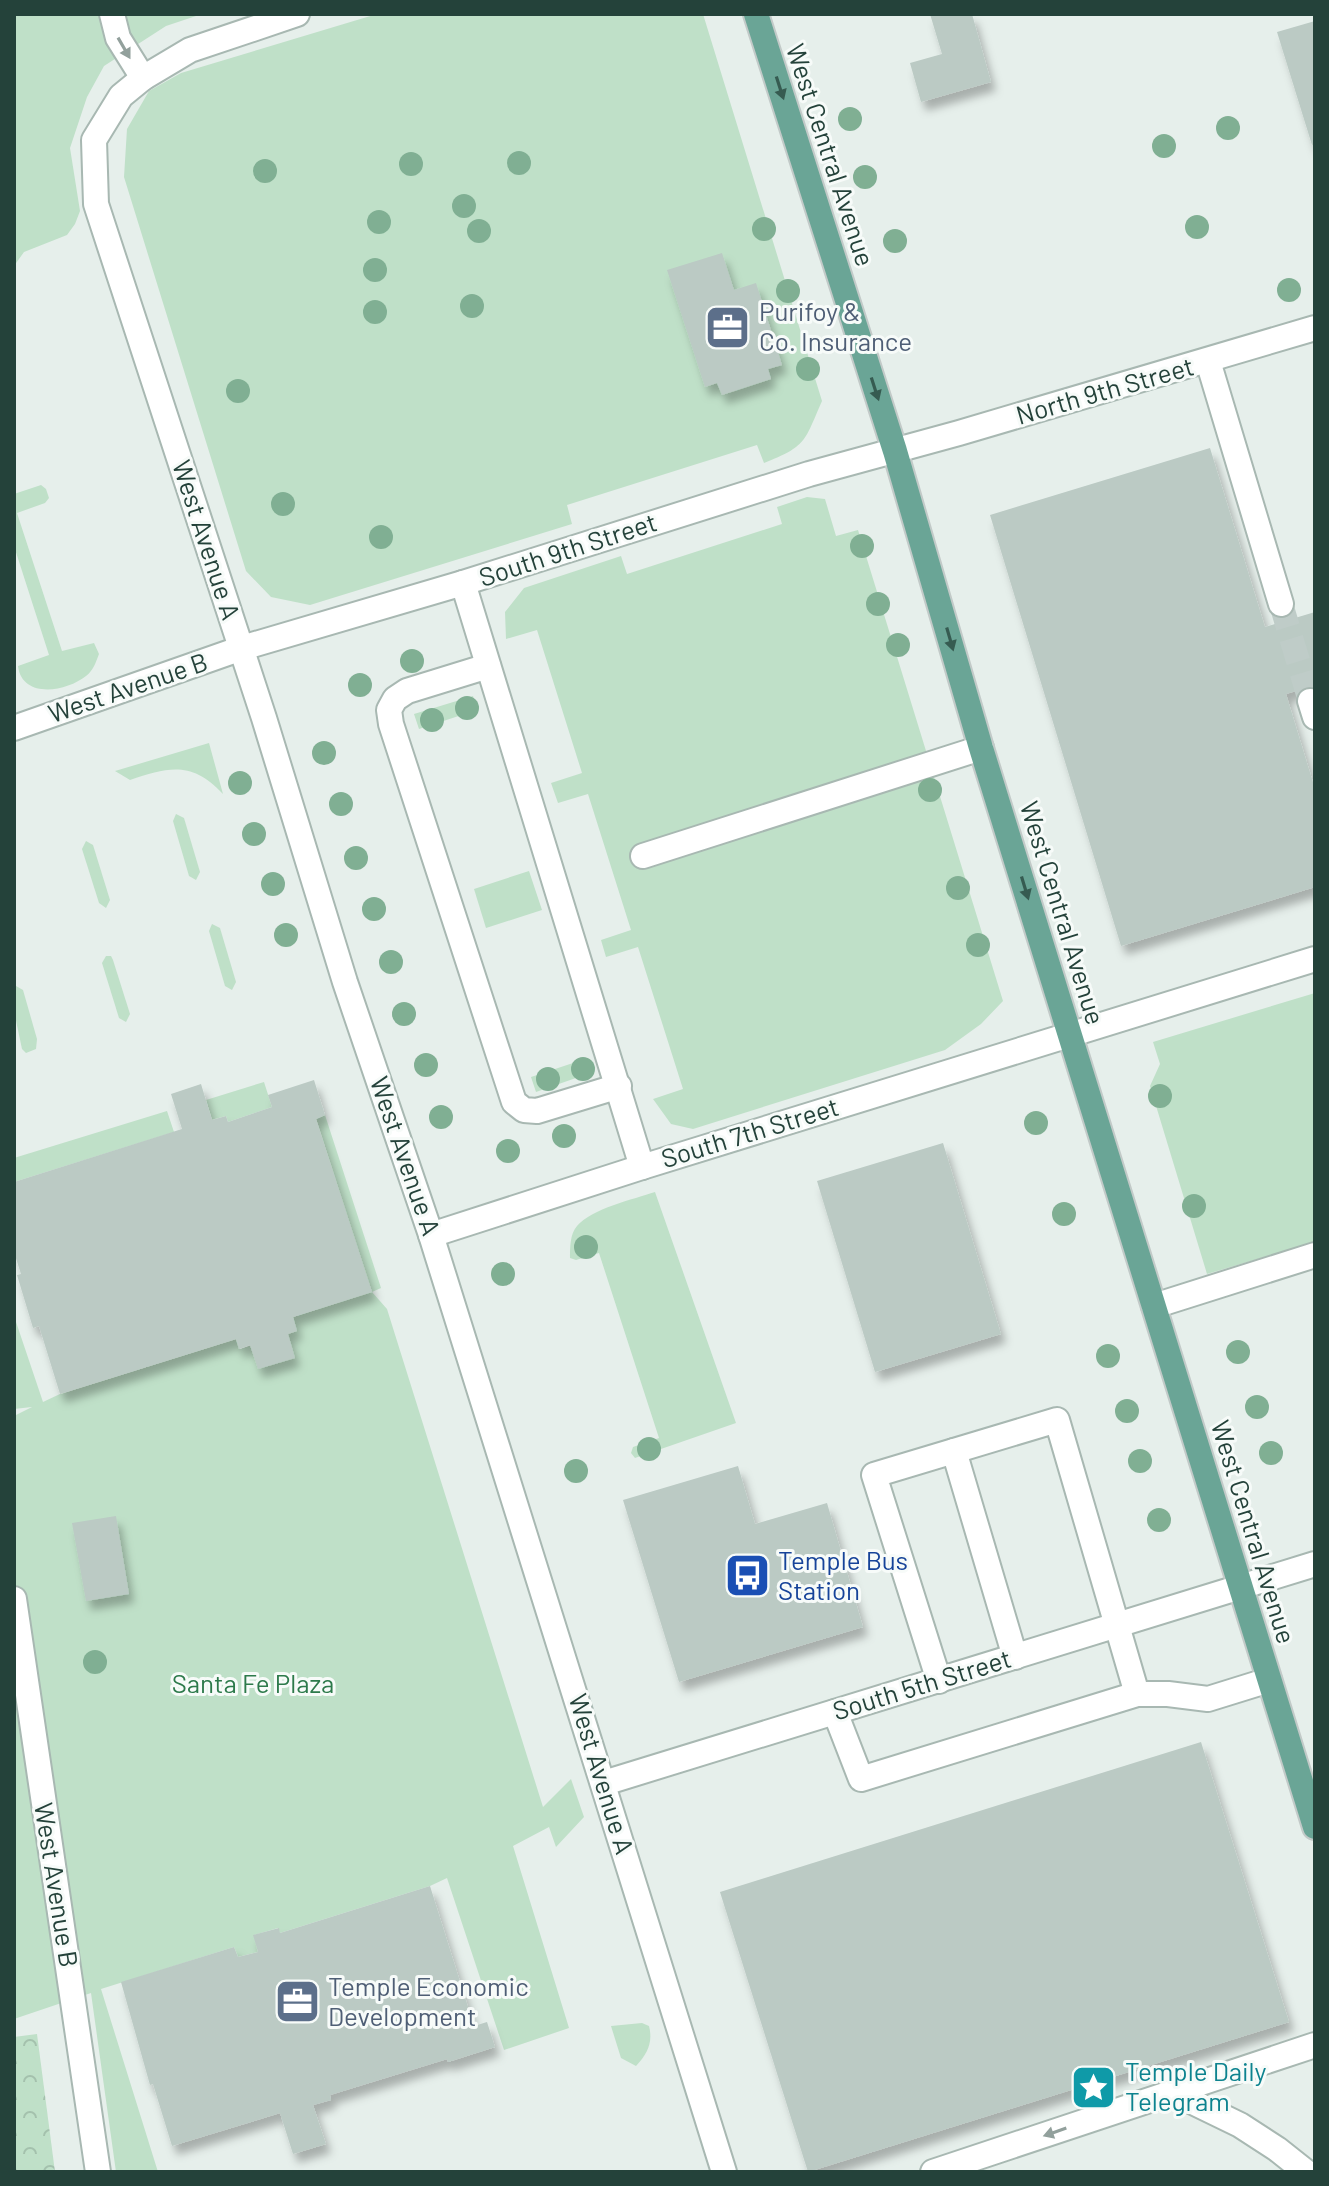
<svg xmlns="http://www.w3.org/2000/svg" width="1329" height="2186" viewBox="0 0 1329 2186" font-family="Barlow,sans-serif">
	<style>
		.green { fill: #bfe0c8 }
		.forest { fill: url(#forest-crowns) }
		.building { fill: #bbcac4; filter: url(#shadow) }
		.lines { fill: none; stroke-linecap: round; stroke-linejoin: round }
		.minor-tunnel { stroke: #bfccc8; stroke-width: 24; stroke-dasharray: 24 12; stroke-linecap: butt }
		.minor-casing { stroke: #a8b8b2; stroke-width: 28 }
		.major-casing { stroke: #c2cac8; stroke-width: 28 }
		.minor { stroke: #fff; stroke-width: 24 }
		.major { stroke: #6aa596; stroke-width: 24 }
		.tree { fill: #80af93 }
		.oneway { fill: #92a09c }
		.oneway2 { fill: #365b51 }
		.labels { text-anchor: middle; stroke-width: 6; stroke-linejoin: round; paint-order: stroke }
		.street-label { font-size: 26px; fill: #24423a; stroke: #f7fbf9 }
		.service-label { font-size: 26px; fill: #4e5e75; stroke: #f7fbf9; text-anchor: start }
		.transit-label { font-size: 26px; fill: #164399; stroke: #f7fbf9; text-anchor: start }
		.park-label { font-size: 26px; fill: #2d7a4b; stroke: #f7fbf9 }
		.culture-label { font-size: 26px; fill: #0d838f; stroke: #f7fbf9; text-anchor: start }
	</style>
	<defs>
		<pattern id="forest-crowns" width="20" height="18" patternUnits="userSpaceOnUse" patternTransform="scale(2)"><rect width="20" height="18" fill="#bfe0c8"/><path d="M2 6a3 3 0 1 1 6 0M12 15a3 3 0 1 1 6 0" fill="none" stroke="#a4c1ad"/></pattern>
		<filter id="shadow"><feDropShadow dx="5" dy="9" stdDeviation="4" flood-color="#0004"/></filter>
	</defs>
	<rect width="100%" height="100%" fill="#e6efeb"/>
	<g class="green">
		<polygon points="14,14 202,14 166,26 104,66 87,97 70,148 80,211 75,224 67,235 24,252 14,266"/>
		<path d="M377 14H703L822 401C804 442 807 446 764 463L757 445 567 505 572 524 310 605 271 597 246 571 124 177 127 129 149 91 181 73Z"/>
		<path d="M41 485 46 489 49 498 45 503 17 513 62 651 94 643 99 654C96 662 93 671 86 676 66 692 22 699 18 666L49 655 14 546V494Z"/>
		<polygon points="807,497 825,499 836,536 858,530 1003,1001 981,1024 945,1050 693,1129 671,1124 653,1099 683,1089 638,947 606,957 601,940 631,930 588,794 558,803 551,783 582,773 537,630 506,639 505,612 524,588 621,556 627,574 782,524 777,507"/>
		<polygon points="473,696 477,710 419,729 414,714"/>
		<path d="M209 743 223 794C192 761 169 767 130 780L115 771Z"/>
		<polygon points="176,814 184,818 200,872 196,880 189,876 173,821"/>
		<polygon points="86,841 93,845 110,900 106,908 99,903 82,849"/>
		<polygon points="529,871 542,910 486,928 474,889"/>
		<polygon points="212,924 220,928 236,982 232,990 225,986 209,931"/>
		<polygon points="106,956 111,956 113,960 130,1014 126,1022 119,1018 102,963"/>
		<polygon points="16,986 23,990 37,1039 36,1049 26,1053 22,1049 14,1011"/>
		<polygon points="1315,993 1315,1242 1207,1274 1150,1086 1160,1064 1153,1042"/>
		<polygon points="588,1058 593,1072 536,1092 531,1077"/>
		<polygon points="264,1082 272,1107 228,1122 226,1116 212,1120 206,1100"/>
		<polygon points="167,1111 174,1132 14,1182 14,1158"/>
		<polygon points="325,1115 381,1288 372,1292 387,1309 543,1807 571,1779 584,1817 556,1847 549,1827 513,1846 569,2028 504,2050 447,1878 430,1886 280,1933 278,1928 254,1935 258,1952 238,1957 234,1947 101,1989 158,2172 116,2172 91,1993 14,2019 14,1416 32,1407 14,1409 14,1316 43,1402 60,1394 236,1339 240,1349 296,1331 293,1317 371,1292 316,1119"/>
		<path d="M655 1192 736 1423 635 1458 631 1453 633 1447 659 1438 599 1253 576 1260 570 1258C570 1247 570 1234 577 1226 591 1209 634 1199 655 1192Z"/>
		<path d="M642 2023 649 2026C653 2042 648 2053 636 2066L621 2058 611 2026Z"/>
	</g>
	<polygon class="forest" points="37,2034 55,2172 18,2172 14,2169 14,2037"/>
	<g class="building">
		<polygon points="930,14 972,14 991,82 921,102 910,63 942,54"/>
		<polygon points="1315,21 1315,144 1312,145 1277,32"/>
		<polygon points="722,253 734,290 756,283 782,365 768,369 771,379 722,395 717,383 705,387 667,270"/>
		<polygon points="1210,448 1265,627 1315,612 1315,685 1286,694 1315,789 1315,887 1121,946 990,515"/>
		<polygon points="314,1080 325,1115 316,1119 372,1292 293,1317 297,1331 288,1334 295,1358 258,1369 250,1345 239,1349 236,1339 60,1394 39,1326 33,1328 17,1275 21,1274 14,1252 14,1182 182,1129 171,1094 201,1084 212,1120 226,1116 228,1122 272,1107 268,1095"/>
		<polygon points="943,1143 1001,1334 875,1372 817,1181"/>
		<polygon points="738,1466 755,1524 827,1503 863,1627 679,1682 623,1500"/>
		<polygon points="116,1516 129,1594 86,1601 72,1523"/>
		<polygon points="1201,1742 1289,2022 808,2172 720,1892"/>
		<polygon points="430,1886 474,2026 487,2022 495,2047 448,2062 447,2059 330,2095 331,2100 313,2105 326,2144 293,2154 280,2113 172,2146 153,2084 150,2085 121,1982 234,1947 238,1957 258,1952 253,1935 279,1928 280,1933"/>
	</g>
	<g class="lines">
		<polyline class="minor-tunnel" points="1281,604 1310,701"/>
		<defs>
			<g id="minor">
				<polyline points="112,14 118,38 143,78"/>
				<polyline points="297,14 190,50 143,78 121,96 94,140 96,204 264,718 345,982 431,1235 724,2172"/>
				<polyline points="1208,361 1281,604"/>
				<polyline points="463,583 642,1167"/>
				<polyline points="488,666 407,691 395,699 389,710 391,724 514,1102 524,1110 537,1111 619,1086"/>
				<polyline points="1310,701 1315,717"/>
				<polyline points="14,728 242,648 463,583 809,474 959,433 1315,328"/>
				<polyline points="643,856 981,748"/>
				<polyline points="431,1235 642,1167 1315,959"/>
				<polyline points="1154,1306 1315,1255"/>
				<polyline points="954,1451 1015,1657"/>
				<polyline points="14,1599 98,2172"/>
				<polyline points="939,1681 874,1475 1057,1420 1137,1694"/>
				<polyline points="835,1712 861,1779 1137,1694 1168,1694 1208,1699 1269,1680"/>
				<polyline points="604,1783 1315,1564"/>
				<polyline points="1172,2092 1240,2125 1277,2149 1306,2172"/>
				<polyline points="933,2172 1315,2045"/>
			</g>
			<polyline id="major" points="756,14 895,451 981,748 1315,1827"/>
		</defs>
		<use href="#minor" class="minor-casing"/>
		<use href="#major" class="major-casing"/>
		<use href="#minor" class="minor"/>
		<use href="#major" class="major"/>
	</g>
	<g class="tree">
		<circle cx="850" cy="119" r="12"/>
		<circle cx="1228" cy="128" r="12"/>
		<circle cx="1164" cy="146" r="12"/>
		<circle cx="519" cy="163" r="12"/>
		<circle cx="411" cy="164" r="12"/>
		<circle cx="265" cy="171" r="12"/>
		<circle cx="865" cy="177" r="12"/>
		<circle cx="464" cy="206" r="12"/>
		<circle cx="379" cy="222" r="12"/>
		<circle cx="1197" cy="227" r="12"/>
		<circle cx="764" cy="229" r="12"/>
		<circle cx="479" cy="231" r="12"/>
		<circle cx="895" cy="241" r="12"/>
		<circle cx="375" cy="270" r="12"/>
		<circle cx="1289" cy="290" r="12"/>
		<circle cx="788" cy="291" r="12"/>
		<circle cx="472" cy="306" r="12"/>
		<circle cx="375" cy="312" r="12"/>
		<circle cx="808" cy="369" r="12"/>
		<circle cx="238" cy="391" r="12"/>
		<circle cx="283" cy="504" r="12"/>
		<circle cx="381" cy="537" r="12"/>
		<circle cx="862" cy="546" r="12"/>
		<circle cx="878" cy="604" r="12"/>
		<circle cx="898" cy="645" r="12"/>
		<circle cx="412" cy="661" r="12"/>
		<circle cx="360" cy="685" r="12"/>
		<circle cx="467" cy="708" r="12"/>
		<circle cx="432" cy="720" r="12"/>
		<circle cx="324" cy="753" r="12"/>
		<circle cx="240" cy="783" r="12"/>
		<circle cx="930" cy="790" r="12"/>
		<circle cx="341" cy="804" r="12"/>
		<circle cx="254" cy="834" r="12"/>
		<circle cx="356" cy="858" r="12"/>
		<circle cx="273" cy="884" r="12"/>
		<circle cx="958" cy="888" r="12"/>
		<circle cx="374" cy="909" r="12"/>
		<circle cx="286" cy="935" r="12"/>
		<circle cx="978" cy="945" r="12"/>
		<circle cx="391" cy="962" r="12"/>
		<circle cx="404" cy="1014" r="12"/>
		<circle cx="426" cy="1065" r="12"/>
		<circle cx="583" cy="1069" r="12"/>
		<circle cx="548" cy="1079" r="12"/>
		<circle cx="1160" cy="1096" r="12"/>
		<circle cx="441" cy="1117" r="12"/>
		<circle cx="1036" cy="1123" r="12"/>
		<circle cx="564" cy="1136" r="12"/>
		<circle cx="508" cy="1151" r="12"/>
		<circle cx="1194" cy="1206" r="12"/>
		<circle cx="1064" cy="1214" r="12"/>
		<circle cx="586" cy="1247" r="12"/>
		<circle cx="503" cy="1274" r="12"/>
		<circle cx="1238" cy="1352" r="12"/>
		<circle cx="1108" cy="1356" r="12"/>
		<circle cx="1257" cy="1407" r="12"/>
		<circle cx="1127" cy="1411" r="12"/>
		<circle cx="649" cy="1449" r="12"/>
		<circle cx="1271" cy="1453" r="12"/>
		<circle cx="1140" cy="1461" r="12"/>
		<circle cx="576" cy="1471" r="12"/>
		<circle cx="1159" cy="1520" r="12"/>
		<circle cx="95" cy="1662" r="12"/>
	</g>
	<defs><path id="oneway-solid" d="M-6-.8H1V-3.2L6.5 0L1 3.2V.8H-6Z" transform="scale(2)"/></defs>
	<g class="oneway">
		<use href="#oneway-solid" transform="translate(124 48) rotate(60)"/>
		<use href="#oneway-solid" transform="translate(1055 2132) rotate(161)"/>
	</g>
	<g class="oneway2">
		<use href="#oneway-solid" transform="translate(780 88) rotate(72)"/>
		<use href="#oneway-solid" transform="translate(875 389) rotate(72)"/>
		<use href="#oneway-solid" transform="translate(950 639) rotate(74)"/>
		<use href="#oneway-solid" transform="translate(1025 888) rotate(73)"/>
	</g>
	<defs>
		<symbol id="office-square" viewBox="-11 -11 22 22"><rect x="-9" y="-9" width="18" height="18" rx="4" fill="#5c6f8a" stroke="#f7fbf9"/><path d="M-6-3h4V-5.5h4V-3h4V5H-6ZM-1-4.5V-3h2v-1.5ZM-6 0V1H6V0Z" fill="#fff"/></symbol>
		<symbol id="bus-square" viewBox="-11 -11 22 22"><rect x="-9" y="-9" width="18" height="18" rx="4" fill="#1a4fb4" stroke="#f7fbf9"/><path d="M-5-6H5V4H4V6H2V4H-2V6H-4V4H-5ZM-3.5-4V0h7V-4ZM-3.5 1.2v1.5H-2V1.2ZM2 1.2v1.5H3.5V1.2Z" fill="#fff"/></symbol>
		<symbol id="sight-square" viewBox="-11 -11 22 22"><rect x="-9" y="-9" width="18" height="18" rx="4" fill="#0f9aa8" stroke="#f7fbf9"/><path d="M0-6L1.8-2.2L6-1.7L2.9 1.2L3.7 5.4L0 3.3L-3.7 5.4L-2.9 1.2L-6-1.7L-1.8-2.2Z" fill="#fff"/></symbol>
	</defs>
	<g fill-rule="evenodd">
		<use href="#office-square" x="702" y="302" width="51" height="51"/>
		<use href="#bus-square" x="722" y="1550" width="51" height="51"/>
		<use href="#office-square" x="272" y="1976" width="51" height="51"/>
		<use href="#sight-square" x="1068" y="2062" width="51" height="51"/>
	</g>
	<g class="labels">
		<g class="street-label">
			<text transform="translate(830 155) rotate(72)" y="9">West Central Avenue</text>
			<text transform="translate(1105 391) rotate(-16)" y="9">North 9th Street</text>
			<text transform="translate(206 540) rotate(72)" y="9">West Avenue A</text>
			<text transform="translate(568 550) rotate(-18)" y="9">South 9th Street</text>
			<text transform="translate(128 688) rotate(-19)" y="9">West Avenue B</text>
			<text transform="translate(1062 913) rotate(73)" y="9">West Central Avenue</text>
			<text transform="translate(750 1133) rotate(-17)" y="9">South 7th Street</text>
			<text transform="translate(405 1156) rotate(71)" y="9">West Avenue A</text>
			<text transform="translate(1253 1532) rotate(73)" y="9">West Central Avenue</text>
			<text transform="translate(922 1685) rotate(-17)" y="9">South 5th Street</text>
			<text transform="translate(601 1774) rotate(73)" y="9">West Avenue A</text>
			<text transform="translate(56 1885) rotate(81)" y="9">West Avenue B</text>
		</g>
		<g class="service-label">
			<text x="759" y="321">Purifoy &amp;<tspan x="759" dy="30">Co. Insurance</tspan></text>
			<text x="328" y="1996">Temple Economic<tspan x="328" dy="30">Development</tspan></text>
		</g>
		<g class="transit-label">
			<text x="778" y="1570">Temple Bus<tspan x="778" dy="30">Station</tspan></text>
		</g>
		<g class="park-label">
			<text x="253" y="1693">Santa Fe Plaza</text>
		</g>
		<g class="culture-label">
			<text x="1125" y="2081">Temple Daily<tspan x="1125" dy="30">Telegram</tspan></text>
		</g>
	</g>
	<rect width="1329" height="2186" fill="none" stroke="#24423a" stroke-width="32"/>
</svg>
